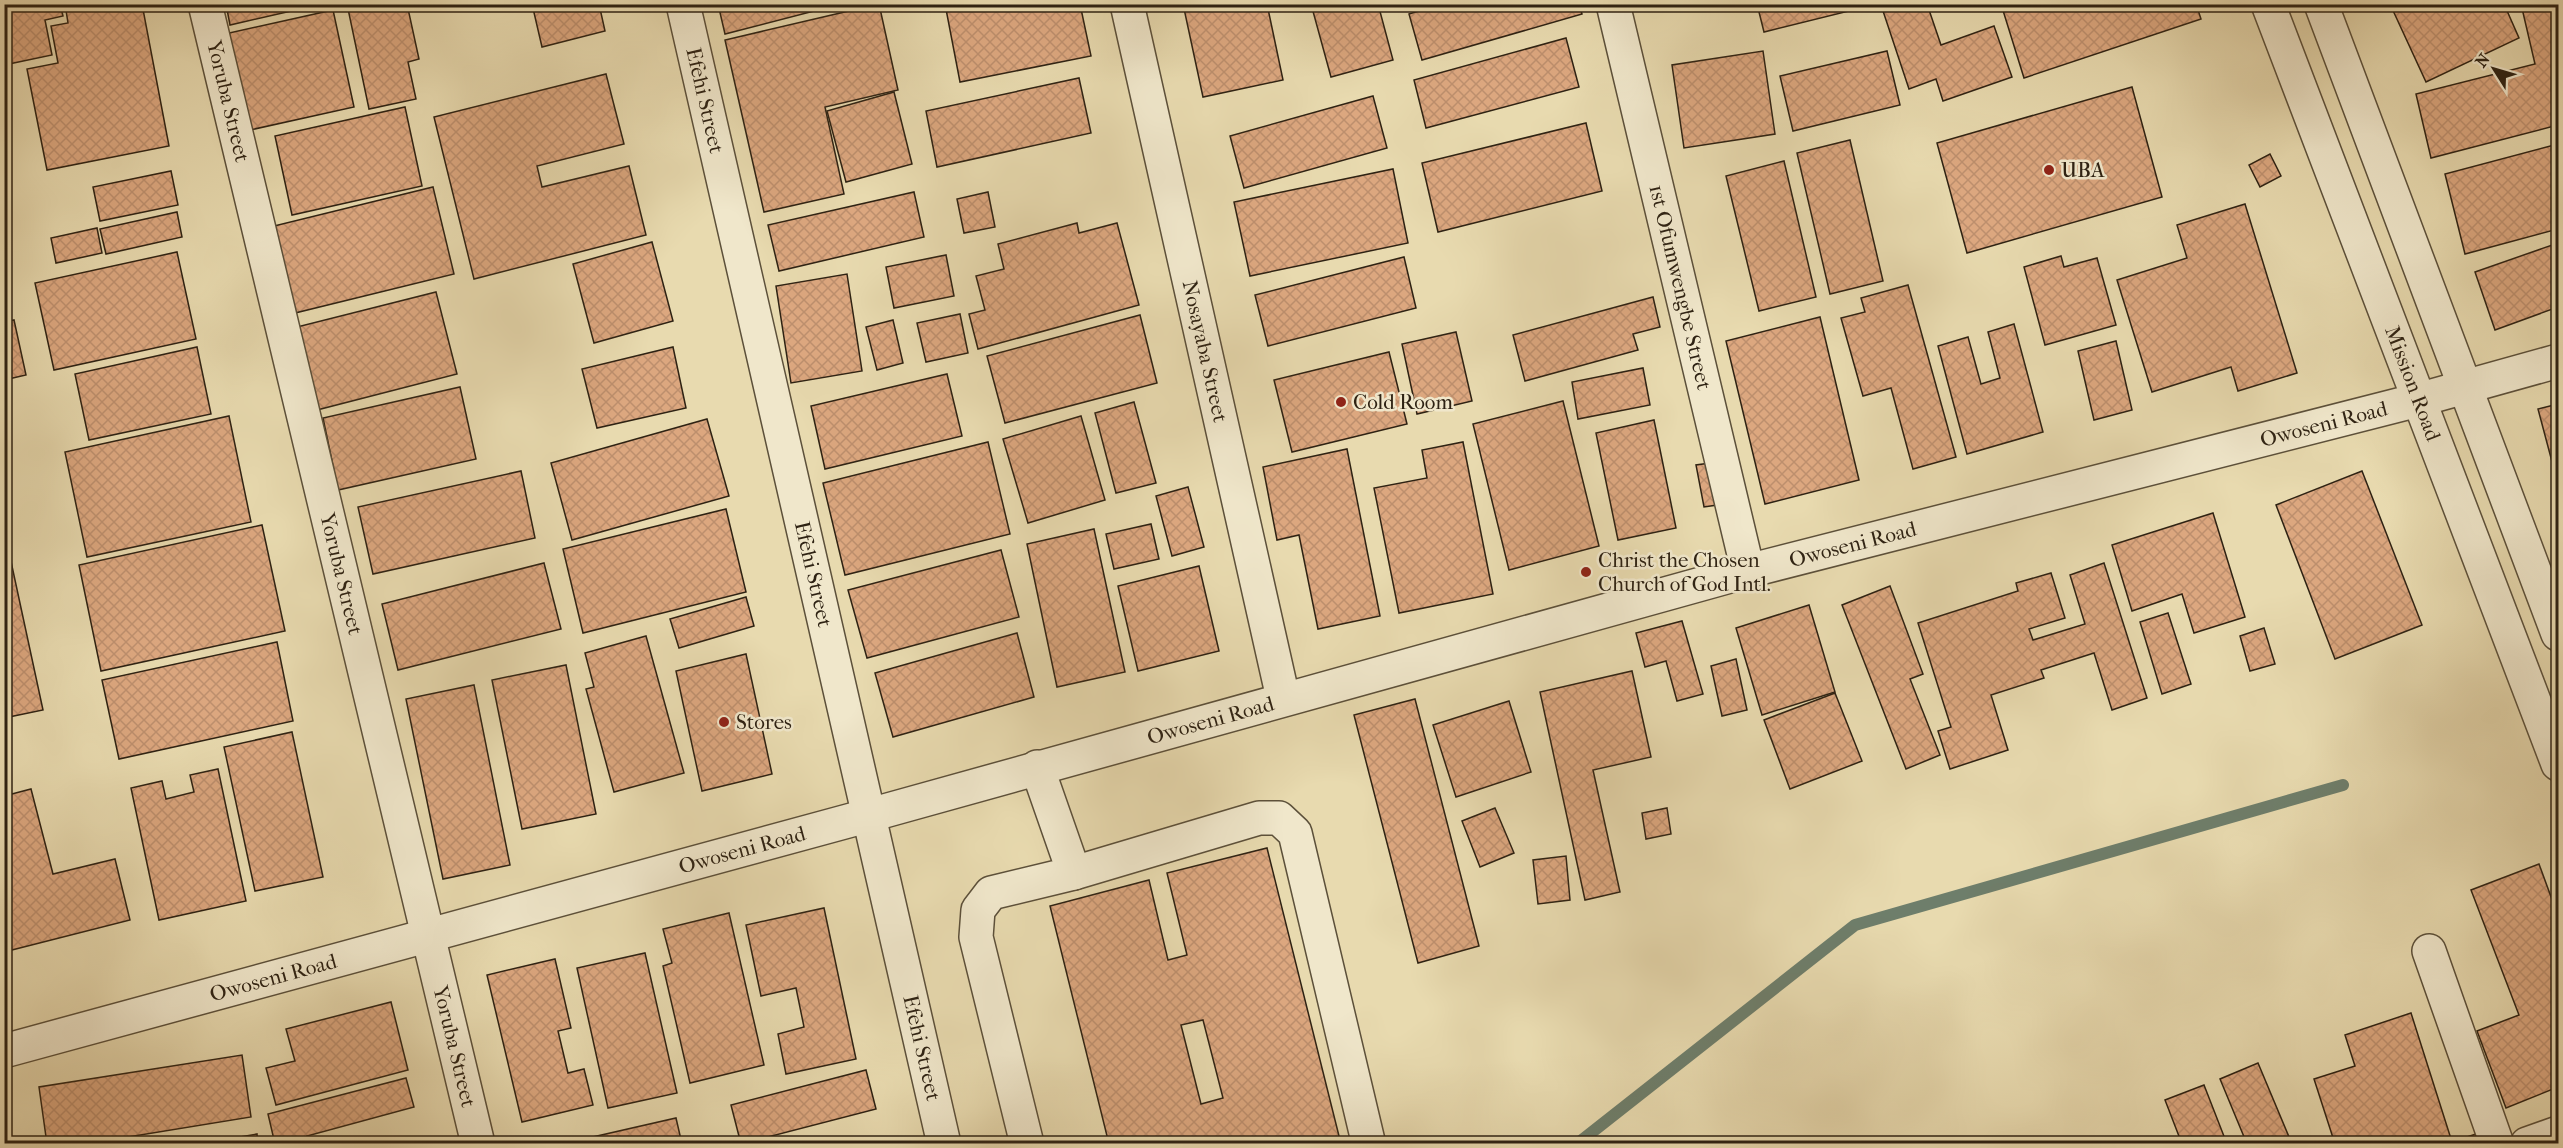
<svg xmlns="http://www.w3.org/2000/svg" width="2563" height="1148" viewBox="0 0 2563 1148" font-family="'IM FELL French Canon',serif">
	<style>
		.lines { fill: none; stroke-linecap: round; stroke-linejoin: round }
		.stream { stroke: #6e7e6b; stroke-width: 12 }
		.building { fill: url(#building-cross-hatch); stroke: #2e2213; stroke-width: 1.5; fill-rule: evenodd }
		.minor-casing { stroke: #5c503a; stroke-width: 36 }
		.minor { stroke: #f0e7cb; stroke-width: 33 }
		.poi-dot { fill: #8f2418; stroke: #f0e7cb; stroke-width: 2 }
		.labels { text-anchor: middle; stroke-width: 5; stroke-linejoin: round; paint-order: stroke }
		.street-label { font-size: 21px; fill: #2e2213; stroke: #f0e7cb }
		.poi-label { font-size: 21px; fill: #2e2213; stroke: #f0e7cb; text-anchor: start }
	</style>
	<defs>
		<pattern id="building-cross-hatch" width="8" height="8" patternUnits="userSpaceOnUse" patternTransform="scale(1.5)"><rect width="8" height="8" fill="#dca77f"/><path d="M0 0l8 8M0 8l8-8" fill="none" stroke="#bd8f6d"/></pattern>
	</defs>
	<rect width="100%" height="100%" fill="#e8daaf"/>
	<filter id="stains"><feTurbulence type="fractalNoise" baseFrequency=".00333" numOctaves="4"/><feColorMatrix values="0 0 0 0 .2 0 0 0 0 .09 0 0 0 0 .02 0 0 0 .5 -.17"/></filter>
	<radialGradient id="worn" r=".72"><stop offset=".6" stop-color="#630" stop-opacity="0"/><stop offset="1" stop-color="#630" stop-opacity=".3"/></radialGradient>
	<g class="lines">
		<polyline class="stream" points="1577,1144 1855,925 2343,785"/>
	</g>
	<g class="building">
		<polygon points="4,4 60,4 63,16 45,20 52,55 4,65"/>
		<polygon points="65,4 142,4 169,146 47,170 27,69 58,63 51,26 68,23"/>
		<polygon points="226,4 322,4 230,25"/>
		<polygon points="347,4 407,4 419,59 408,62 416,99 369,109"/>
		<polygon points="532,4 599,4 605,31 542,47"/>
		<polygon points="718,4 841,4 725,34"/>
		<polygon points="879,4 898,90 825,107 844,194 764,212 725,40"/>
		<polygon points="945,4 1080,4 1091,56 960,82"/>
		<polygon points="1183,4 1267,4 1283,80 1203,97"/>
		<polygon points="1311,4 1378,4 1393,60 1331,77"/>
		<polygon points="1441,4 1579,4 1582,14 1422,60 1409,14"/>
		<polygon points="1757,4 1848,4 1849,11 1764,32"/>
		<polygon points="1902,4 1927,4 1941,45 1994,26 2012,77 1943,101 1936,79 1909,89 1883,11"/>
		<polygon points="2001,4 2196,4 2201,19 2024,78"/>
		<polygon points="2390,4 2504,4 2519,38 2426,82"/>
		<polygon points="2521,4 2558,4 2558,125 2431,158 2416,94 2535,64"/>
		<polygon points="333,10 354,107 250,130 229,33"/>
		<polygon points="1566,38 1579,87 1426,128 1414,80"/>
		<polygon points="1763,51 1775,134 1684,148 1672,65"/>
		<polygon points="1887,51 1900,105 1793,131 1780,76"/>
		<polygon points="606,74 624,144 537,166 542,187 629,166 646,235 474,279 434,117"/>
		<polygon points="1079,78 1091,133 937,167 926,111"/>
		<polygon points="2132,87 2162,197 1967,253 1937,143"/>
		<polygon points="894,92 912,164 846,182 827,111"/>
		<polygon points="1373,96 1387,148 1244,188 1230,136"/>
		<polygon points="405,107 422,186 292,215 275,136"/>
		<polygon points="1586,123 1602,191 1438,232 1422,163"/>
		<polygon points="1850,140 1883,281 1830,294 1797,153"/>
		<polygon points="2558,144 2558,229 2465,254 2445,174"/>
		<polygon points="2270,154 2281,176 2260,187 2249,165"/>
		<polygon points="1784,161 1816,297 1759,311 1726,176"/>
		<polygon points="1393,169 1408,243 1250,276 1234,202"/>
		<polygon points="171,171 178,205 100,221 93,187"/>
		<polygon points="433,187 454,274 295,313 274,226"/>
		<polygon points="914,192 924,237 779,271 768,225"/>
		<polygon points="988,192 995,227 964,233 957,199"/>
		<polygon points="2245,204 2297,373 2238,391 2231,367 2152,392 2117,280 2187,258 2177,225"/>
		<polygon points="177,212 182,237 106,254 100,229"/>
		<polygon points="1077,223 1079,233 1117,223 1139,305 978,349 969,314 985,310 976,276 1004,269 998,244"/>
		<polygon points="97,228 102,253 56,263 51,238"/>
		<polygon points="652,242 673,321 594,343 573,264"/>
		<polygon points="2558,243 2558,307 2495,330 2475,272"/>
		<polygon points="177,252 196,339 54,370 35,283"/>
		<polygon points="946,255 954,296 894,308 886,267"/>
		<polygon points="2061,256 2064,267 2097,258 2116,325 2045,345 2024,267"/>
		<polygon points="1404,257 1416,308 1268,346 1255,295"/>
		<polygon points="847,274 862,371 791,383 776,286"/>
		<polygon points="1908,285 1956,457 1913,469 1891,388 1863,396 1841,318 1865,312 1861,298"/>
		<polygon points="436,292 457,374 313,411 293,328"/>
		<polygon points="1653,297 1660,327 1633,334 1638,350 1525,381 1513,335"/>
		<polygon points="960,314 968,353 926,362 917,323"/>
		<polygon points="1140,315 1157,383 1005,423 987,356"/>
		<polygon points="1820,317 1859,480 1765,504 1726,341"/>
		<polygon points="14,320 26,375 4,380 4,322"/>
		<polygon points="893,320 903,363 877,370 866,327"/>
		<polygon points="2014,324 2043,432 1967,454 1938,346 1968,337 1981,384 2000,378 1988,332"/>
		<polygon points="1456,332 1472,401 1417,414 1402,344"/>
		<polygon points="2116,341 2132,410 2094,420 2078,351"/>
		<polygon points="197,347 211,414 89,440 75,374"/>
		<polygon points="673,347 686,408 597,428 582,369"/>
		<polygon points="1389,352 1407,424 1292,452 1274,380"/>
		<polygon points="1643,368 1650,405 1578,419 1572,382"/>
		<polygon points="947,374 962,436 825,469 811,406"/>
		<polygon points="460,387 476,459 338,490 323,418"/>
		<polygon points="1563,401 1599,546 1509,570 1473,424"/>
		<polygon points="1134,402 1156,483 1116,493 1095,413"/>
		<polygon points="2558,404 2558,472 2555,473 2538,409"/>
		<polygon points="229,416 251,522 87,557 65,452"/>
		<polygon points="1081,416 1105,500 1028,523 1003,439"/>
		<polygon points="707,419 729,496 572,540 551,463"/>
		<polygon points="1654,420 1676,528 1618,540 1596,433"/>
		<polygon points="988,442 1010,534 845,575 823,483"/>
		<polygon points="1463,442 1493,594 1399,613 1374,488 1427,478 1422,450"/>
		<polygon points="1347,449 1380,616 1318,629 1299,535 1277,540 1263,467"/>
		<polygon points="1710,463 1717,505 1704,507 1696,465"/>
		<polygon points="521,471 535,538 373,574 358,507"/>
		<polygon points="2362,471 2422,625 2335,659 2276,505"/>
		<polygon points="1188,487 1204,547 1172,556 1156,496"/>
		<polygon points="726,509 746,592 583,633 563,549"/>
		<polygon points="2213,513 2245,617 2194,633 2182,594 2132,611 2112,545"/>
		<polygon points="1151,524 1159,559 1114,569 1106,534"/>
		<polygon points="262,525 285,631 101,671 79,565"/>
		<polygon points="4,529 43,710 4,718"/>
		<polygon points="1094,529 1125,672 1057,687 1027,544"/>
		<polygon points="1001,550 1019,617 867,658 848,590"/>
		<polygon points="544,563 561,629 398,670 382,604"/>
		<polygon points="2104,563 2147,698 2112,710 2094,653 2041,670 2044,678 1991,695 2008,750 1950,769 1938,731 1951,727 1918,623 2018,591 2016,583 2051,573 2065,618 2029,629 2033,640 2085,624 2070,575"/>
		<polygon points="1199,566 1219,651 1138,671 1118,586"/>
		<polygon points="1890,586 1923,674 1910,679 1940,755 1906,769 1842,605"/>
		<polygon points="746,597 754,626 679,648 670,619"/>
		<polygon points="1809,605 1835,692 1762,715 1736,628"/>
		<polygon points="2168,613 2191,684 2162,694 2140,622"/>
		<polygon points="1682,621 1703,694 1677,701 1666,661 1645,667 1636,633"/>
		<polygon points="2264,628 2275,664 2250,671 2240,636"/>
		<polygon points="1017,633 1034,697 893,737 875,673"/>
		<polygon points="646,636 684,773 614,792 586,689 594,687 585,653"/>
		<polygon points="277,642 293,721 119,759 102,680"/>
		<polygon points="746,654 772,774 702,791 676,671"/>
		<polygon points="1736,659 1747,710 1722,716 1711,666"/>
		<polygon points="566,665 596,814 522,829 492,680"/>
		<polygon points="1632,671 1651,757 1593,770 1620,892 1585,900 1540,692"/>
		<polygon points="474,685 510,865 443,879 406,699"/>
		<polygon points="1835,693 1862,761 1790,789 1764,720"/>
		<polygon points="1415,699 1479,946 1418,963 1354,715"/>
		<polygon points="1509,701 1531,772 1456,797 1433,725"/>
		<polygon points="292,732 323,877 255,891 224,747"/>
		<polygon points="218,769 246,901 159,920 131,788 162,781 166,799 194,792 190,775"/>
		<polygon points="31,789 53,874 115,859 130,920 4,952 4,796"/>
		<polygon points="1495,808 1514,853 1480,867 1462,821"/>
		<polygon points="1667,808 1671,834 1646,839 1642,813"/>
		<path d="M1267 848 1341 1144H1109L1050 906 1149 880 1168 960 1187 955 1167 873ZM1203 1020 1223 1098 1201 1104 1181 1025Z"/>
		<polygon points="1566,856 1570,900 1538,904 1533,860"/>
		<polygon points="2539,864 2558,916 2558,1087 2506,1108 2477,1031 2519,1015 2471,890"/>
		<polygon points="824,908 856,1059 786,1074 778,1034 804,1027 796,988 761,996 746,925"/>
		<polygon points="729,913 764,1065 690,1083 663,966 672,963 663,929"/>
		<polygon points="645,953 677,1093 608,1108 577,968"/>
		<polygon points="555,959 571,1028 558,1031 568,1073 584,1069 593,1105 522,1122 487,975"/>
		<polygon points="391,1002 408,1070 276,1105 266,1068 295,1061 286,1029"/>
		<polygon points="2411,1013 2452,1142 2485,1131 2489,1144 2335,1144 2314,1079 2355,1066 2345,1035"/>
		<polygon points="242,1055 251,1117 85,1144 47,1144 39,1087"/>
		<polygon points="2258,1063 2292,1144 2247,1144 2220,1079"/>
		<polygon points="866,1070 876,1109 741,1144 731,1105"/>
		<polygon points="406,1078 414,1107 307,1136 309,1144 275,1144 268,1114"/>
		<polygon points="2204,1085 2227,1144 2182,1144 2165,1100"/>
		<polygon points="676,1118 682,1144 562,1144"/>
		<polygon points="257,1134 258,1144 199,1144"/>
	</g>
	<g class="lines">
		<defs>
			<g id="minor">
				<path id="s1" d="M205 4 478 1144"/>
				<path id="s2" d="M683 4 944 1144"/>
				<path id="s3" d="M1127 4 1283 698"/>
				<path id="s4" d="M1613 4 1748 571"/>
				<path id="s5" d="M2268 4 2558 764"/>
				<polyline points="2321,4 2558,634"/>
				<polyline points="1074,873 1259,818 1279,818 1295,833 1368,1141"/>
				<polyline points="2429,951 2497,1144"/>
				<path id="s6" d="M4 1051 870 815 1748 571 2418 400 2558 361"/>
				<polyline points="1027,1144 976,937 978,910 991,893 1074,873 1037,767"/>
				<polyline points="2527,1144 2558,1133"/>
			</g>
		</defs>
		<use href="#minor" class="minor-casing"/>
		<use href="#minor" class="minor"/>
	</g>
	<g class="poi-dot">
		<circle cx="2049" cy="170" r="6"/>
		<circle cx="1341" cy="402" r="6"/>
		<circle cx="1586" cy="572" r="6"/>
		<circle cx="724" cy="722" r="6"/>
	</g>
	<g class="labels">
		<g class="street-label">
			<text dy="7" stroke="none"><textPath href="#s2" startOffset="99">Efehi Street</textPath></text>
			<text dy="7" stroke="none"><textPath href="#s1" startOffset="100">Yoruba Street</textPath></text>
			<text dy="7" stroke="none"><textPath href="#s4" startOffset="291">1st Ofumwengbe Street</textPath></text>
			<text dy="7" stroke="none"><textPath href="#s3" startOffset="356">Nosayaba Street</textPath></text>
			<text dy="7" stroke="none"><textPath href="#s5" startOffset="406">Mission Road</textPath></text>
			<text dy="7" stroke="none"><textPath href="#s6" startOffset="2403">Owoseni Road</textPath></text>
			<text dy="7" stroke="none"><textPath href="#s6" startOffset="1917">Owoseni Road</textPath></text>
			<text dy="7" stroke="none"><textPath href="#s1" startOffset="586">Yoruba Street</textPath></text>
			<text dy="7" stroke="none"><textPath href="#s2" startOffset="585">Efehi Street</textPath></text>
			<text dy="7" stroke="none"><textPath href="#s6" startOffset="1251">Owoseni Road</textPath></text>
			<text dy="7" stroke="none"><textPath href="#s6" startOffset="765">Owoseni Road</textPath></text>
			<text dy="7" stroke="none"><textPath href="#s6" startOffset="279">Owoseni Road</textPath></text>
			<text dy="7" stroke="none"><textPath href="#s1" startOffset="1072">Yoruba Street</textPath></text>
			<text dy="7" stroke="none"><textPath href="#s2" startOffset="1071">Efehi Street</textPath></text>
		</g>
		<g class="poi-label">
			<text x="2061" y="177">UBA</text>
			<text x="1353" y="409">Cold Room</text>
			<text x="1598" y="567">Christ the Chosen<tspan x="1598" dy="24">Church of God Intl.</tspan></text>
			<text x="736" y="729">Stores</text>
		</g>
	</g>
	<rect width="2563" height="1148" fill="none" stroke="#e8daaf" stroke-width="24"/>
	<rect x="6" y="6" width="2551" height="1136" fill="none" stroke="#2e2213" stroke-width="3"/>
	<rect x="12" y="12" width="2539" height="1124" fill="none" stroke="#2e2213" stroke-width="1.5"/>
	<g transform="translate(2494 69) rotate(307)" stroke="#f0e7cb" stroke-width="4.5" paint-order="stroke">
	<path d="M0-4.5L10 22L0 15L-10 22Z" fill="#2e2213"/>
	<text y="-9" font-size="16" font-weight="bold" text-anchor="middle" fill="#2e2213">N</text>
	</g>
	<rect width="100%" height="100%" filter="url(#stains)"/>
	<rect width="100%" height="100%" fill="url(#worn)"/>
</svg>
